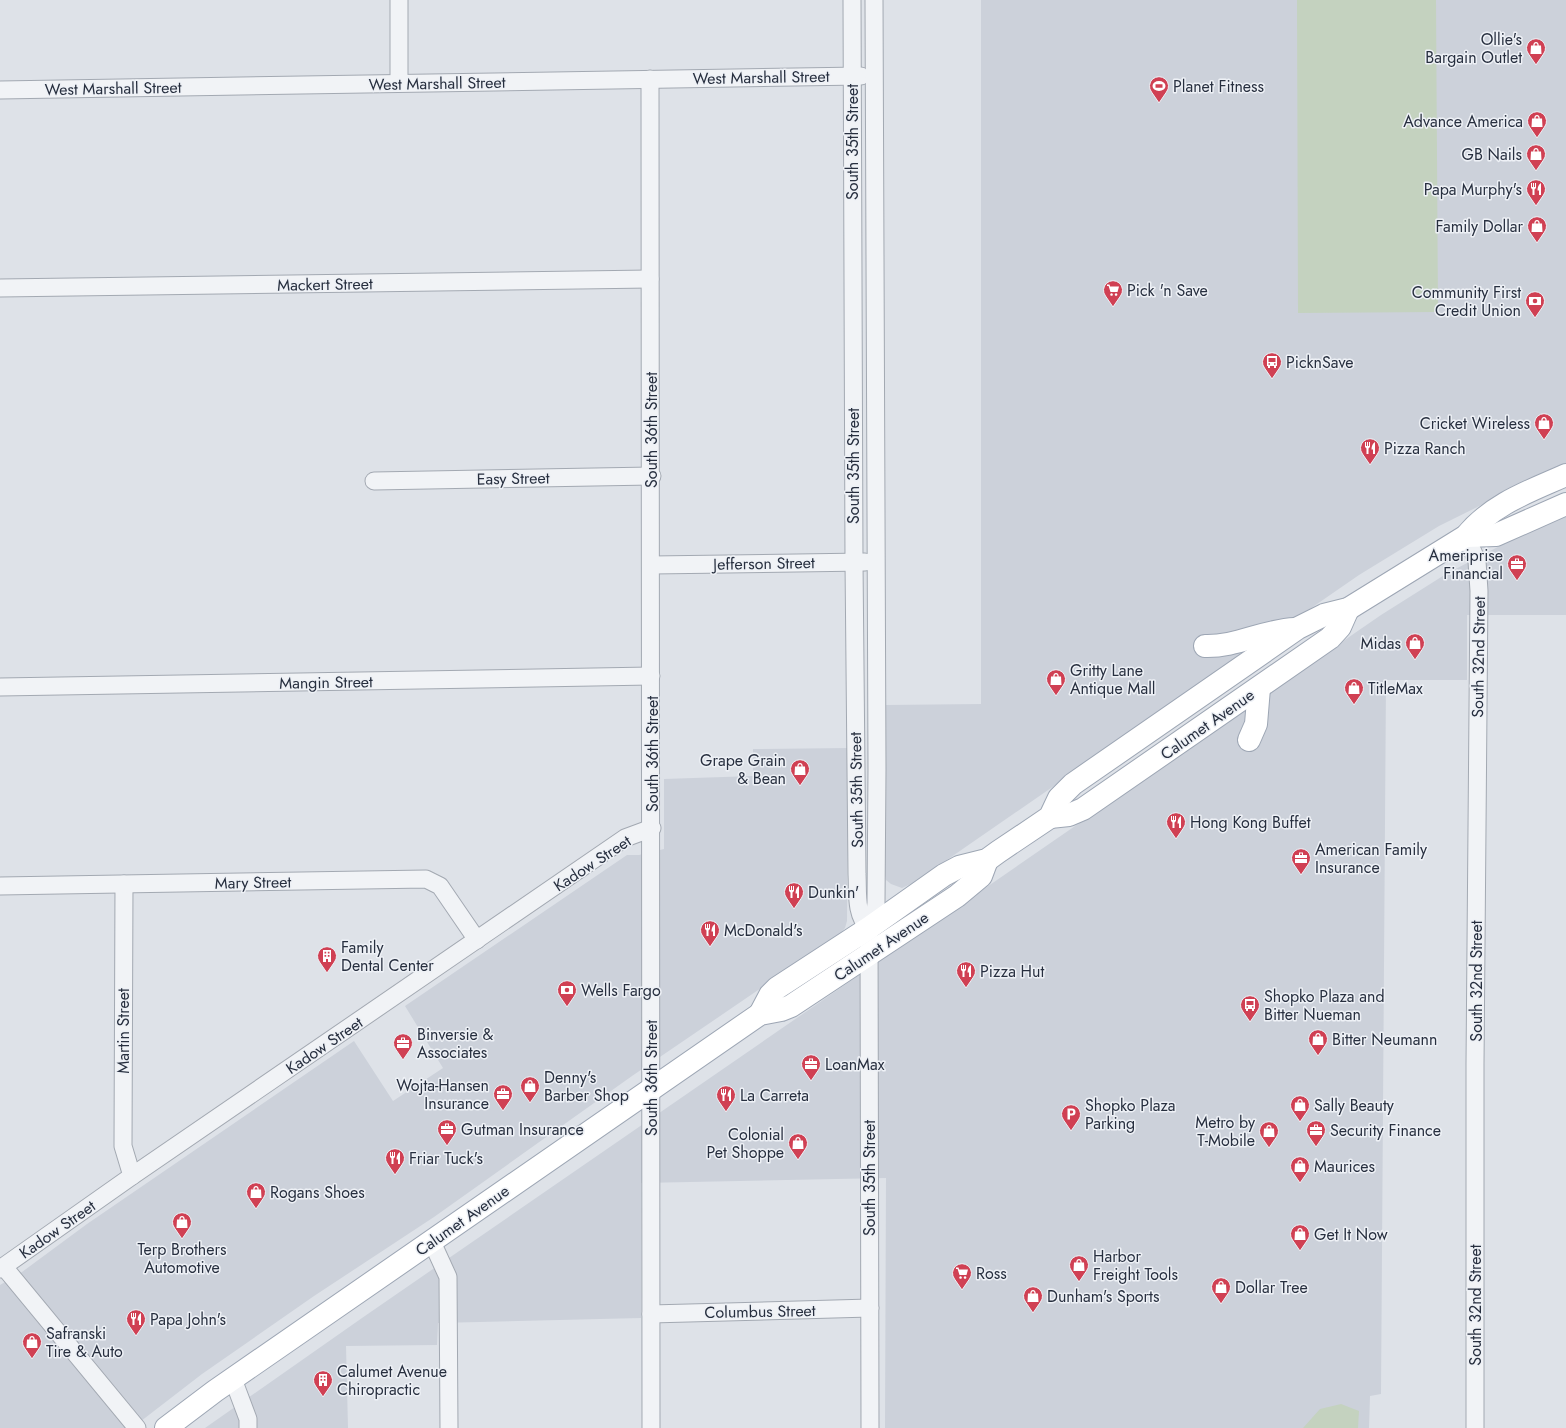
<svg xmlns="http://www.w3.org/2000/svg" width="1566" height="1428" viewBox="0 0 1566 1428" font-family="Jost,sans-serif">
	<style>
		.built { fill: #ccd1da }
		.green { fill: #c4d2bf }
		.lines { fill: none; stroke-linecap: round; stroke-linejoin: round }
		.street-casing { stroke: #a3a9b2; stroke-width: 19 }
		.primary-casing { stroke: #9da6b4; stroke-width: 24 }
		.street { stroke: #f1f3f6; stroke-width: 17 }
		.primary { stroke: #fff; stroke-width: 22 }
		.labels { text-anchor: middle; stroke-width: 3; stroke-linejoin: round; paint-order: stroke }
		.poi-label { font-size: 16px; fill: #272f3f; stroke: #eef1f6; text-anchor: start }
		.street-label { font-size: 16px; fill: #272f3f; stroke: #eef1f6 }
	</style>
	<rect width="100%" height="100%" fill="#dee2e8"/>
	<g class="built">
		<polygon points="981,0 1566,0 1566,463 1439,526 1359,575 915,882 902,888 891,884 886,880 885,875 886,705 981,704"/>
		<polygon points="1566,515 1566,615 1467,615 1467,680 1386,680 1381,1394 1370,1396 1369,1428 885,1428 886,1178 641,1183 641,1318 438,1323 437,1345 346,1346 348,1428 205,1428 362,1318 1381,615 1446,574 1517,537"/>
		<polygon points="848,748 847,921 845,928 839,935 632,1076 434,1217 314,1296 202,1374 132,1428 0,1428 0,1285 22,1272 87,1224 354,1041 393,1101 443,1068 405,1006 627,855 639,855 664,849 664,779 753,776 753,749"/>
	</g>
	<g class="green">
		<polygon points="1297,0 1436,0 1438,312 1298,313"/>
		<polygon points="1341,1404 1359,1411 1358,1428 1303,1428 1320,1409"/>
	</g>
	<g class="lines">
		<defs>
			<g id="street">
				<polyline points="399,0 399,83"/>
				<path d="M852 0 854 562 857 874C858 892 855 915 869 928"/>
				<polyline points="650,79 651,1428"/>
				<polyline points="0,90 861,76"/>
				<polyline points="0,288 650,279"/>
				<polyline points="374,481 652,476"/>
				<polyline points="1466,536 1477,561 1479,591 1475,1065 1475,1428"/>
				<polyline points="652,565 865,562"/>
				<polyline points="0,687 651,676"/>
				<polyline points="124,884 123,1146 132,1176"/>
				<polyline points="0,886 426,879 440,886 477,940"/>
				<polyline points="432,1242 448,1277 449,1428"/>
				<polyline points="4,1267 137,1428"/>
				<polyline points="0,1269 132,1176 625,838 652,828"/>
				<polyline points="651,1314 870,1308"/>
				<polyline points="233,1379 248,1419 248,1428"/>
				<polyline points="870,1428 869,928 875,912 876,903 877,769 874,0"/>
			</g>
			<g id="primary">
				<polyline points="1466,536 1496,535 1566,504"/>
				<path d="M1205 646C1236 647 1264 630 1295 629"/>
				<polyline points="1249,740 1256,724 1259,688"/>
				<polyline points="1050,817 1069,815 1083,809 1330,638 1340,627 1348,609"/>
				<path d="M760 1014 770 995 777 988 869 928 944 875 959 867 987 860 998 852 1050 817 1059 798 1073 784 1298 628 1324 615 1348 609 1466 536C1492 504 1530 491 1566 475"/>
				<polyline points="166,1428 215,1391 760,1014 781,1010 791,1006 957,896 981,876 987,860"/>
			</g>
		</defs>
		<use href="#street" class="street-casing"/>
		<use href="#primary" class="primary-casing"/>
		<use href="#street" class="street"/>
		<use href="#primary" class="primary"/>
	</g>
	<defs>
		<symbol id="shop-pin" viewBox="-11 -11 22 30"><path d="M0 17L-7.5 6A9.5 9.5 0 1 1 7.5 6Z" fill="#d04053" stroke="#eef1f6"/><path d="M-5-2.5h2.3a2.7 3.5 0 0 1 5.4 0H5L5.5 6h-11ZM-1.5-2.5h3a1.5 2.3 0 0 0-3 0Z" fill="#fff"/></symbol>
		<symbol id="stadium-pin" viewBox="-11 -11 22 30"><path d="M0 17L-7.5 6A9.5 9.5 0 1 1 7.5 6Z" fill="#d04053" stroke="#eef1f6"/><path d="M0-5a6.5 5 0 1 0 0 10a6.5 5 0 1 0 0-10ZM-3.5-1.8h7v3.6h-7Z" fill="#fff"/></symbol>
		<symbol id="restaurant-pin" viewBox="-11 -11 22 30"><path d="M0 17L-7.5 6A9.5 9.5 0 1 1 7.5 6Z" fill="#d04053" stroke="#eef1f6"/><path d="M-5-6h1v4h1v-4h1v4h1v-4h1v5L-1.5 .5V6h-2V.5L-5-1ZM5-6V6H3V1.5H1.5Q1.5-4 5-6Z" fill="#fff"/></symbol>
		<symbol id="supermarket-pin" viewBox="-11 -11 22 30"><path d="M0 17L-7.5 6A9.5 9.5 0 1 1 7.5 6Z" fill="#d04053" stroke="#eef1f6"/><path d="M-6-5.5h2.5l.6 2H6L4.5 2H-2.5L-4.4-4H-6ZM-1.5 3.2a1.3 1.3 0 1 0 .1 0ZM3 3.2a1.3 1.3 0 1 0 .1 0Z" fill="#fff"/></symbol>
		<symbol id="bank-pin" viewBox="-11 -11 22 30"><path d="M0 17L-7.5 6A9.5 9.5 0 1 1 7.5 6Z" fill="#d04053" stroke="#eef1f6"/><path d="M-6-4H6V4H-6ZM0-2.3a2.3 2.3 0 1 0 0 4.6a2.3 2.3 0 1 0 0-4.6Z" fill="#fff"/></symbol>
		<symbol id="bus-pin" viewBox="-11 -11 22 30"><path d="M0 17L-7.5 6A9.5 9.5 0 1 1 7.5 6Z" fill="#d04053" stroke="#eef1f6"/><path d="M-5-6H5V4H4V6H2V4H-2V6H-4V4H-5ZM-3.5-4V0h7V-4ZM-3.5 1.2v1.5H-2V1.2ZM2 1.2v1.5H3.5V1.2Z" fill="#fff"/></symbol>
		<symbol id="office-pin" viewBox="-11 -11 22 30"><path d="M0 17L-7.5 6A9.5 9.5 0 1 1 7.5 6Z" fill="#d04053" stroke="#eef1f6"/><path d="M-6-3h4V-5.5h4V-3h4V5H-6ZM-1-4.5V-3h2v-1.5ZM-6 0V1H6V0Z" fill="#fff"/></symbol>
		<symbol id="building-pin" viewBox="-11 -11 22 30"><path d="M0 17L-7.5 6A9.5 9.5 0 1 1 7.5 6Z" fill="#d04053" stroke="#eef1f6"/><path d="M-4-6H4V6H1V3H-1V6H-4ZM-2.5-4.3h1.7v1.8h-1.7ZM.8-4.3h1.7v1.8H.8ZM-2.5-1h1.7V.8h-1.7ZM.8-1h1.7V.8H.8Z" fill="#fff"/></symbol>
		<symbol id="parking-pin" viewBox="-11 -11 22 30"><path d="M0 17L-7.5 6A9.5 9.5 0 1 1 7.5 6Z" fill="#d04053" stroke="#eef1f6"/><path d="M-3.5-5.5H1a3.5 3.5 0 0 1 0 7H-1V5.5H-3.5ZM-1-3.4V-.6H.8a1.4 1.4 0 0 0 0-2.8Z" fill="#fff"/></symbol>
	</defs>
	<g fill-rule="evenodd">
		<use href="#shop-pin" x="1525" y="37" width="22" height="30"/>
		<use href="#stadium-pin" x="1148" y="75" width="22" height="30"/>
		<use href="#shop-pin" x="1526" y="110" width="22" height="30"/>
		<use href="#shop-pin" x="1525" y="143" width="22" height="30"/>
		<use href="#restaurant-pin" x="1525" y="178" width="22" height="30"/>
		<use href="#shop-pin" x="1526" y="215" width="22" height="30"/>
		<use href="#supermarket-pin" x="1102" y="279" width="22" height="30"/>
		<use href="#bank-pin" x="1524" y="290" width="22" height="30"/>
		<use href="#bus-pin" x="1261" y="351" width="22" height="30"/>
		<use href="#shop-pin" x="1533" y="412" width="22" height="30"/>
		<use href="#restaurant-pin" x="1359" y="437" width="22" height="30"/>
		<use href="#office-pin" x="1506" y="553" width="22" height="30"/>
		<use href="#shop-pin" x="1404" y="632" width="22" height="30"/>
		<use href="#shop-pin" x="1045" y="668" width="22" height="30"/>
		<use href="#shop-pin" x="1343" y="677" width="22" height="30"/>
		<use href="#shop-pin" x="789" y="758" width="22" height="30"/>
		<use href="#restaurant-pin" x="1165" y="811" width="22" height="30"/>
		<use href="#office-pin" x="1290" y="847" width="22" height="30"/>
		<use href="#restaurant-pin" x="783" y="881" width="22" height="30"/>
		<use href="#restaurant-pin" x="699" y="919" width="22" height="30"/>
		<use href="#building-pin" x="316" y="945" width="22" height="30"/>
		<use href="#restaurant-pin" x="955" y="960" width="22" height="30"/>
		<use href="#bank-pin" x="556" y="979" width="22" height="30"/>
		<use href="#bus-pin" x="1239" y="994" width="22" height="30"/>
		<use href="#shop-pin" x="1307" y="1028" width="22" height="30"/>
		<use href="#office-pin" x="392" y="1032" width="22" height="30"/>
		<use href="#office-pin" x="800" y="1053" width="22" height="30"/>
		<use href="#shop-pin" x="519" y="1075" width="22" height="30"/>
		<use href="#office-pin" x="492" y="1083" width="22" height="30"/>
		<use href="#restaurant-pin" x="715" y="1084" width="22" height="30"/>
		<use href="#shop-pin" x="1289" y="1094" width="22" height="30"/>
		<use href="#parking-pin" x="1060" y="1103" width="22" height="30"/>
		<use href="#office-pin" x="436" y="1118" width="22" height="30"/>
		<use href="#office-pin" x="1305" y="1119" width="22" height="30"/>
		<use href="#shop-pin" x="1258" y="1120" width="22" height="30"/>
		<use href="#shop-pin" x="787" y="1132" width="22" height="30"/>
		<use href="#restaurant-pin" x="384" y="1147" width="22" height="30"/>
		<use href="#shop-pin" x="1289" y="1155" width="22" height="30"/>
		<use href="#shop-pin" x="245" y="1181" width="22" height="30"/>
		<use href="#shop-pin" x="171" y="1211" width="22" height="30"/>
		<use href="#shop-pin" x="1289" y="1223" width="22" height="30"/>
		<use href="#shop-pin" x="1068" y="1254" width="22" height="30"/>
		<use href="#supermarket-pin" x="951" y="1262" width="22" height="30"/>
		<use href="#shop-pin" x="1210" y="1276" width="22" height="30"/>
		<use href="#shop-pin" x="1022" y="1285" width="22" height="30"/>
		<use href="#restaurant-pin" x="125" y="1308" width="22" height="30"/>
		<use href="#shop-pin" x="21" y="1331" width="22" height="30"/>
		<use href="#building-pin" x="312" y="1369" width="22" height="30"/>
	</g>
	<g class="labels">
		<g class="poi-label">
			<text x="1522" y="45" text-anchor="end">Ollie's<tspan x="1522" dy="18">Bargain Outlet</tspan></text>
			<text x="1173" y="92">Planet Fitness</text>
			<text x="1523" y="127" text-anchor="end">Advance America</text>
			<text x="1522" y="160" text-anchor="end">GB Nails</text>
			<text x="1522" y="195" text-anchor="end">Papa Murphy's</text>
			<text x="1523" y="232" text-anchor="end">Family Dollar</text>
			<text x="1127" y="296">Pick 'n Save</text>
			<text x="1521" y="298" text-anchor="end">Community First<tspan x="1521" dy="18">Credit Union</tspan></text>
			<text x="1286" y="368">PicknSave</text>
			<text x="1530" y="429" text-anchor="end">Cricket Wireless</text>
			<text x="1384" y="454">Pizza Ranch</text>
			<text x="1503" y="561" text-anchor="end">Ameriprise<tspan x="1503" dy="18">Financial</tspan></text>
			<text x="1401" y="649" text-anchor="end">Midas</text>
			<text x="1070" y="676">Gritty Lane<tspan x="1070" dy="18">Antique Mall</tspan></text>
			<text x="1368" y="694">TitleMax</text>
			<text x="786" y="766" text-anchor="end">Grape Grain<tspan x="786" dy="18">&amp; Bean</tspan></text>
			<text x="1190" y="828">Hong Kong Buffet</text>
			<text x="1315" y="855">American Family<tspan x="1315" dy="18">Insurance</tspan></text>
			<text x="808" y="898">Dunkin'</text>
			<text x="724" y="936">McDonald's</text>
			<text x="341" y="953">Family<tspan x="341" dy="18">Dental Center</tspan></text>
			<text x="980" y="977">Pizza Hut</text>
			<text x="581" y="996">Wells Fargo</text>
			<text x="1264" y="1002">Shopko Plaza and<tspan x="1264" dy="18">Bitter Nueman</tspan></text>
			<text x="417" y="1040">Binversie &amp;<tspan x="417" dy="18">Associates</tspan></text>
			<text x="1332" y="1045">Bitter Neumann</text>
			<text x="825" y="1070">LoanMax</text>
			<text x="544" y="1083">Denny's<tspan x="544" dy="18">Barber Shop</tspan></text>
			<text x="489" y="1091" text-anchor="end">Wojta-Hansen<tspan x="489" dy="18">Insurance</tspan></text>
			<text x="740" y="1101">La Carreta</text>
			<text x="1085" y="1111">Shopko Plaza<tspan x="1085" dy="18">Parking</tspan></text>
			<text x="1314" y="1111">Sally Beauty</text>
			<text x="1255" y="1128" text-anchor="end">Metro by<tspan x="1255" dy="18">T-Mobile</tspan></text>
			<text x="461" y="1135">Gutman Insurance</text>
			<text x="1330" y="1136">Security Finance</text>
			<text x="784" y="1140" text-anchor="end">Colonial<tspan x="784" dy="18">Pet Shoppe</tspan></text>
			<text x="409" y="1164">Friar Tuck's</text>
			<text x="1314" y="1172">Maurices</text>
			<text x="270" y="1198">Rogans Shoes</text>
			<text x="1314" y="1240">Get It Now</text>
			<text x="182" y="1255" text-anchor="middle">Terp Brothers<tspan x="182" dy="18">Automotive</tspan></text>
			<text x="1093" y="1262">Harbor<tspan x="1093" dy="18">Freight Tools</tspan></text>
			<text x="976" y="1279">Ross</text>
			<text x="1235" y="1293">Dollar Tree</text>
			<text x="1047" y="1302">Dunham's Sports</text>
			<text x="150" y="1325">Papa John's</text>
			<text x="46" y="1339">Safranski<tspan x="46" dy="18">Tire &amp; Auto</tspan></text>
			<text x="337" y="1377">Calumet Avenue<tspan x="337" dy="18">Chiropractic</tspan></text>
		</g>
		<g class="street-label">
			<text transform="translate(761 77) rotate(-1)" y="6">West Marshall Street</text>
			<text transform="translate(437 83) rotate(-1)" y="6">West Marshall Street</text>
			<text transform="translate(113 88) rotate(-1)" y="6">West Marshall Street</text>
			<text transform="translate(852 142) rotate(-90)" y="6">South 35th Street</text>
			<text transform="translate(325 284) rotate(-1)" y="6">Mackert Street</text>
			<text transform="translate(651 430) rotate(-90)" y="6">South 36th Street</text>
			<text transform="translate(853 466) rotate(-90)" y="6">South 35th Street</text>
			<text transform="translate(513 478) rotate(-1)" y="6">Easy Street</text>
			<text transform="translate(764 563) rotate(-1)" y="6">Jefferson Street</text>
			<text transform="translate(1478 657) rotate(-89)" y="6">South 32nd Street</text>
			<text transform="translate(326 682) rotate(-1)" y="6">Mangin Street</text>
			<text transform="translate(1207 724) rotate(-35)" y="6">Calumet Avenue</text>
			<text transform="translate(652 754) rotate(-90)" y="6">South 36th Street</text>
			<text transform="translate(856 790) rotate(-91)" y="6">South 35th Street</text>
			<text transform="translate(592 863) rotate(-33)" y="6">Kadow Street</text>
			<text transform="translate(253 882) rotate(-1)" y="6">Mary Street</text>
			<text transform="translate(881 946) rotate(-34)" y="6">Calumet Avenue</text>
			<text transform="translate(1476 981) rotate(-90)" y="6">South 32nd Street</text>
			<text transform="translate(123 1031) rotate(-90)" y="6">Martin Street</text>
			<text transform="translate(324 1045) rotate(-34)" y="6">Kadow Street</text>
			<text transform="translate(651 1078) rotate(-90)" y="6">South 36th Street</text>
			<text transform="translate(869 1178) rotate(-90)" y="6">South 35th Street</text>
			<text transform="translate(462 1220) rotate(-35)" y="6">Calumet Avenue</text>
			<text transform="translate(57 1229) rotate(-35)" y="6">Kadow Street</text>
			<text transform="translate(1475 1305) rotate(-90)" y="6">South 32nd Street</text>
			<text transform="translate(760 1311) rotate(-1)" y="6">Columbus Street</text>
		</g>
	</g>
</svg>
